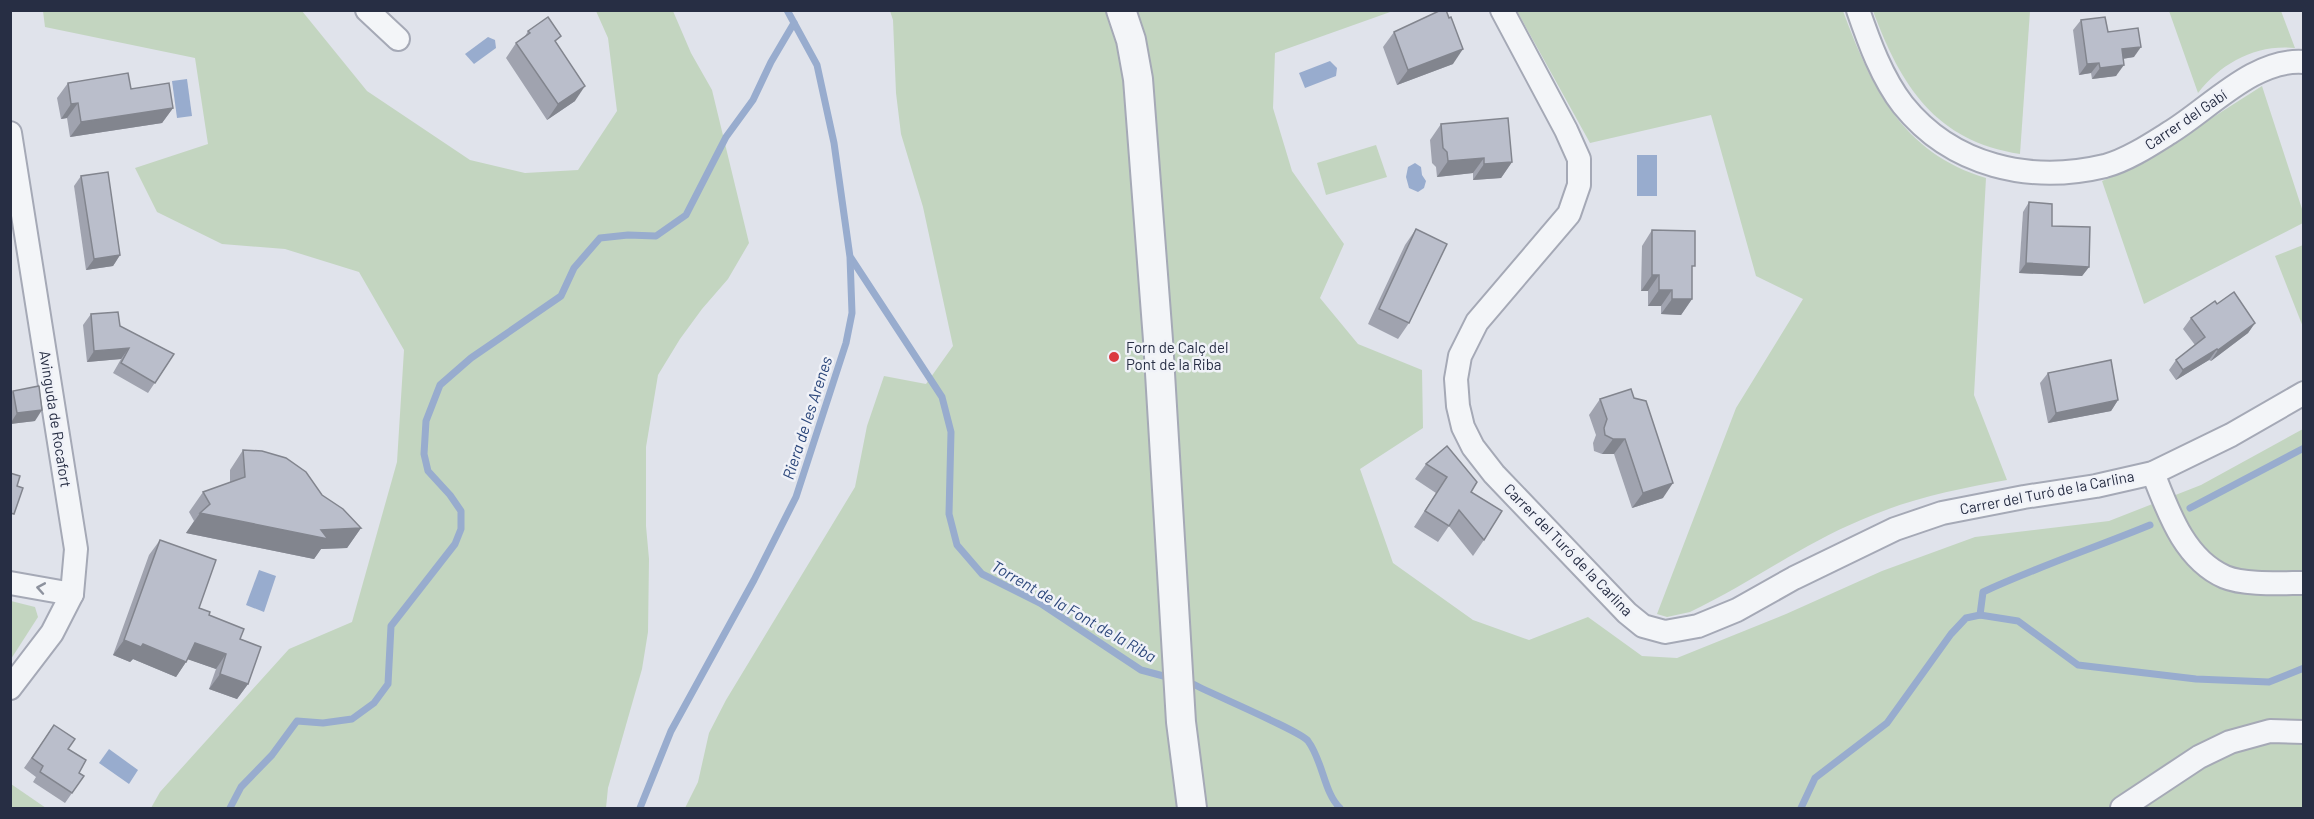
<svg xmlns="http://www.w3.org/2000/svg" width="2314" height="819" viewBox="0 0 2314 819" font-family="Barlow,sans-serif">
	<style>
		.green { fill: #c3d5c0 }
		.water { fill: #98acce }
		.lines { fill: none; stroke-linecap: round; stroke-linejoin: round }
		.stream { stroke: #98acce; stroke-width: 7 }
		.minor-casing { stroke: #a5a9b6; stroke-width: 26 }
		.tertiary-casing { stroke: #a5a9b6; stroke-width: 32 }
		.minor { stroke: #f3f5f8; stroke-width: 22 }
		.tertiary { stroke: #f3f5f8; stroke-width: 28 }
		.wall { fill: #a0a3af }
		.shaded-wall { fill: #82858e }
		.building { fill: #babecb; stroke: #82858e; stroke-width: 1.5 }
		.oneway { stroke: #8d929e }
		.poi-dot { fill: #db3940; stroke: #f0f2f8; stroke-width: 2 }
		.labels { text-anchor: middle; stroke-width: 5; stroke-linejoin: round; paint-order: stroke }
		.street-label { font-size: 15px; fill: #272e44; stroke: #f0f2f8 }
		.poi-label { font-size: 15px; fill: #272e44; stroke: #f0f2f8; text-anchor: start }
		.water-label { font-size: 16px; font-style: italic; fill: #2d487c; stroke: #f0f2f8 }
	</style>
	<rect width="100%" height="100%" fill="#e0e3eb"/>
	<g class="green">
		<polygon points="43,11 302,11 367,91 470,160 525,173 578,170 617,111 608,38 596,11 673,11 691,53 712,90 749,243 728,279 702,309 680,339 658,375 646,447 646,526 649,559 648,632 642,669 608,788 606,808 151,808 160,792 289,649 352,622 397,462 404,350 359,272 285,249 222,244 157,212 135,168 208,144 195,58 45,27"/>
		<polygon points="890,11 1393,11 1275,53 1273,108 1292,171 1344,244 1320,298 1358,344 1422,370 1423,428 1360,469 1393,563 1473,620 1529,640 1588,617 1642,656 1677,658 1786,614 1882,571 1975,537 2109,521 2201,485 2303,429 2303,808 685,808 698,782 709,733 726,700 855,487 867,426 884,376 926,384 953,346 923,207 901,134 896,93 893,20"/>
		<path d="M1517 11H1843C1871 86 1902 153 1986 178L1974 395 2007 480C1957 489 1908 499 1861 520 1801 545 1749 584 1690 612L1667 617 1657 614 1736 408 1803 299 1756 276 1711 115 1590 143Z"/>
		<path d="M1873 11H2030L2020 154C1935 141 1901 86 1873 11Z"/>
		<path d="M2169 11H2281L2295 48C2256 44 2221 63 2198 93Z"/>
		<polygon points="2262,86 2303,212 2303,223 2144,304 2102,181 2135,167"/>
		<polygon points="1376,145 1387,177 1326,195 1317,163"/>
		<polygon points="2303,245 2303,327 2275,256"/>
		<polygon points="11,601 35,607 38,617 11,659"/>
		<polygon points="11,784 46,808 11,808"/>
	</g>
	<g class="water">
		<polygon points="488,37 495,40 496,48 474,64 465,54"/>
		<polygon points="1330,61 1337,68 1336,76 1305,88 1299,73"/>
		<polygon points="187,79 192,116 177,118 172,81"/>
		<rect x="1637" y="155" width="20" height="41"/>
		<polygon points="1415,163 1421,167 1422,175 1426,181 1424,188 1418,192 1409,188 1406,177 1408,167"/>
		<polygon points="259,570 276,576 264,612 246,605"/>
		<polygon points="109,749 138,770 129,784 99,763"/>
	</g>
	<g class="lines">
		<g class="stream">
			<polyline points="851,258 942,397 951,432 949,514 957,545 982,574 1040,603 1141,670 1171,678"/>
			<polyline points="2190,508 2304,448"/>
			<path d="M1980 615 1983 592C2037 567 2094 548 2150 525"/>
			<path d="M1184 682 1195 685C1212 694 1302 732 1308 741 1323 761 1324 793 1340 808"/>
			<polyline points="230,808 241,787 272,755 297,721 323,723 352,719 374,703 388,684 391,626 455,544 461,529 461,511 450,495 428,471 424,454 426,421 440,385 471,358 561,296 574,268 600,238 628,235 656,236 686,215 726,137 753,100 771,62 794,23"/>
			<polyline points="640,808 671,731 754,580 796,497 846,343 852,313 850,257 834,143 817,65 787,10"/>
			<polyline points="1801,808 1815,778 1887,723 1951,634 1966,618 1980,615 2018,621 2078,665 2196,679 2269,682 2304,668"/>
		</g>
		<defs>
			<g id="minor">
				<polyline points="367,10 398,39"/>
				<polyline points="1502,10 1566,130 1579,159 1579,185 1569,214 1477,322 1460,356 1456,379 1458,406 1463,427 1473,447 1494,474 1627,613 1643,626 1665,632 1698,626 1737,610 1794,578 1895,529 1942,513 2024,497 2096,486 2153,473 2231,435 2304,393"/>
				<path d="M1858 10C1869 42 1882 78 1903 105 1952 166 2030 184 2105 166 2127 160 2150 145 2169 133 2209 109 2254 58 2304 62"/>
				<polyline points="10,133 76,549 72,594 52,633 10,688"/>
				<path d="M2153 473C2168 511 2184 559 2225 577 2244 585 2282 583 2304 583"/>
				<polyline points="10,583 72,594"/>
				<polyline points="2122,808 2199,757 2230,742 2270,731 2304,732"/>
			</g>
			<polyline id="tertiary" points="1121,10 1131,40 1138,79 1158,340 1181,722 1192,808"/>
		</defs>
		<use href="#minor" class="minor-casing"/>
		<use href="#tertiary" class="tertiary-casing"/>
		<use href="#minor" class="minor"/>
		<use href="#tertiary" class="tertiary"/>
	</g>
	<g class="wall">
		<polygon points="2081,20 2108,32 2134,57 2123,59 2116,76 2092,79 2091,73 2079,75 2073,30"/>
		<polygon points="528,31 557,43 575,101 547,120 506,58 516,43 524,38"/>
		<polygon points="1394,32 1453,64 1397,85 1383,47"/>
		<polygon points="68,83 131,89 173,108 162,123 70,137 67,118 61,119 57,98"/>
		<polygon points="1441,124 1512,162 1501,178 1473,180 1473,173 1437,177 1436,167 1432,163 1430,140"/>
		<polygon points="81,176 120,255 113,266 86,270 74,186"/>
		<polygon points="2029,202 2089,267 2082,276 2019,273 2023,212"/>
		<polygon points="1416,229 1409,323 1398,339 1368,324 1405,245"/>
		<polygon points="1652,230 1692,269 1692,299 1681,315 1661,314 1661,306 1648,306 1648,291 1641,291 1642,246"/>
		<polygon points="2217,304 2255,323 2248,333 2211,361 2209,360 2176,380 2169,370 2176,360 2195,345 2183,329 2191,318"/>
		<polygon points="91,314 120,326 174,354 148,393 113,373 121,359 87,362 83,325"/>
		<polygon points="2048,373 2118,400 2111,411 2048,423 2040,383"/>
		<polygon points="13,391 35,421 10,424 10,394"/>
		<polygon points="1600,399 1663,498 1632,508 1614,454 1602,454 1594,451 1593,443 1596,435 1589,415"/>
		<polygon points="243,450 322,495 361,528 347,548 321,549 314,559 186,533 194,521 189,512 203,492 230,483 230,470"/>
		<polygon points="1426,464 1471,492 1484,540 1473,556 1449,526 1438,542 1414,527 1436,493 1415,479"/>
		<polygon points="160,540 199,608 209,615 240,639 248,684 237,699 209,689 216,669 188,659 176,677 133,659 130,662 113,655 149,555"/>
		<polygon points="54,725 68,749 79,773 84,776 65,803 33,782 36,777 24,768"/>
	</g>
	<g class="shaded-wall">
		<polygon points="2141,47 2134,57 2114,60 2122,49"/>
		<polygon points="1463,49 1453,64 1397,85 1408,70"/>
		<polygon points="2099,63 2091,73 2079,75 2087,64"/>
		<polygon points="2124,65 2116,76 2092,79 2100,68"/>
		<polygon points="585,86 575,101 547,120 558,104"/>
		<polygon points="78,103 67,118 61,119 71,104"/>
		<polygon points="173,108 162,123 70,137 81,122"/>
		<polygon points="1484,158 1473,173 1437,177 1448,161"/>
		<polygon points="1512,162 1501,178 1473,180 1484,164"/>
		<polygon points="120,255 113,266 86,270 94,259"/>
		<polygon points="2026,263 2089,267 2082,276 2019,273"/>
		<polygon points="1652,275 1659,275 1648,291 1641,291"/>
		<polygon points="1659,290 1672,290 1661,306 1648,306"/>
		<polygon points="1672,299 1692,299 1681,315 1661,314"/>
		<polygon points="2255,323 2248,333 2211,361 2218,350"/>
		<polygon points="129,348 121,359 87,362 94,351"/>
		<polygon points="2217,349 2209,360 2176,380 2183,370"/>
		<polygon points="2118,400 2111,411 2048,423 2056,413"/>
		<polygon points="42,410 35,421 10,424 17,413"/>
		<polygon points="1613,439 1625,439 1614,454 1602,454"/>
		<polygon points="1673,483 1663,498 1632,508 1643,493"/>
		<polygon points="200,513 321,530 361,528 347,548 321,549 314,559 186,533"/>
		<polygon points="124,640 143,644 186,662 176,677 133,659 130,662 113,655"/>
		<polygon points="195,643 226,654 216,669 184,658"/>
		<polygon points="220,674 248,684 237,699 209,689"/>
	</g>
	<g class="building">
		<polygon points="1441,10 1446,10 1449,18 1451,17 1463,49 1408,70 1394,32"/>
		<polygon points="548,17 561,36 555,41 585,86 558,104 516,43 530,33 528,31"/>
		<polygon points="2105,17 2108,32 2138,28 2141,47 2122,49 2124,65 2100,68 2099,63 2087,64 2081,20"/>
		<polygon points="128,73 131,89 169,83 173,108 81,122 78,103 71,104 68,83"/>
		<polygon points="1508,118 1512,162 1484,164 1484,158 1448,161 1447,152 1443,148 1441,124"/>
		<polygon points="108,172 120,255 94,259 81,176"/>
		<polygon points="2029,202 2052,204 2052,226 2090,227 2089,267 2026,263"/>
		<polygon points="1416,229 1447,244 1409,323 1379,309"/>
		<polygon points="1652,230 1695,231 1695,266 1692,266 1692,299 1672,299 1672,290 1659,290 1659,275 1652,275"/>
		<polygon points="2234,292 2255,323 2218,350 2217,349 2183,370 2176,360 2205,337 2191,318 2215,301 2217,304"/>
		<polygon points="118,312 120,326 174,354 155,383 121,363 129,348 94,351 91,314"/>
		<polygon points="2111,360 2118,400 2056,413 2048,373"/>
		<polygon points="39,386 42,410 17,413 13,391"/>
		<polygon points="1631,389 1634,398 1646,401 1673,483 1643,493 1625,439 1613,439 1605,435 1604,428 1607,419 1600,399"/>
		<polygon points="1447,446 1477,482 1471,492 1502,511 1484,540 1459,510 1449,526 1425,511 1447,477 1426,464"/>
		<polygon points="243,450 262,451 286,458 306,472 322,495 343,509 361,528 321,530 328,539 200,513 210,504 203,492 245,477"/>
		<polygon points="10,473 20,476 17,486 23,488 14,514 10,513"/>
		<polygon points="160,540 216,560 199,608 210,612 209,615 244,629 240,639 261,647 248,684 220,674 226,654 195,643 186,662 143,644 141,647 124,640"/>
		<polygon points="54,725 75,739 68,749 86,760 79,773 84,776 72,793 40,772 43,766 32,758"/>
	</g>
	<defs><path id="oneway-chevron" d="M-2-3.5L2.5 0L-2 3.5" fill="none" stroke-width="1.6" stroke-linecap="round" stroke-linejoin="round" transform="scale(1.5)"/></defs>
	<use class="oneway" href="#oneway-chevron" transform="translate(41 588) rotate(-170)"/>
	<circle class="poi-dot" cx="1114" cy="357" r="6"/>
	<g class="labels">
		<g class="street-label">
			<text transform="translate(2186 120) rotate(-34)" y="5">Carrer del Gabí</text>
			<text transform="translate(55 419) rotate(81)" y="5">Avinguda de Rocafort</text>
			<text transform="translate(2047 493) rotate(-11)" y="5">Carrer del Turó de la Carlina</text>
			<text transform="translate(1568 550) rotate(46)" y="5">Carrer del Turó de la Carlina</text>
		</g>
		<g class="poi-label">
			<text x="1126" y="353">Forn de Calç del<tspan x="1126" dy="17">Pont de la Riba</tspan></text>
		</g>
		<g class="water-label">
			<text transform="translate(807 418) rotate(-72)" y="6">Riera de les Arenes</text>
			<text transform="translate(1074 611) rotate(30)" y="6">Torrent de la Font de la Riba</text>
		</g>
	</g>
	<rect width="2314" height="819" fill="none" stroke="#272e44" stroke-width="24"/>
</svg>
